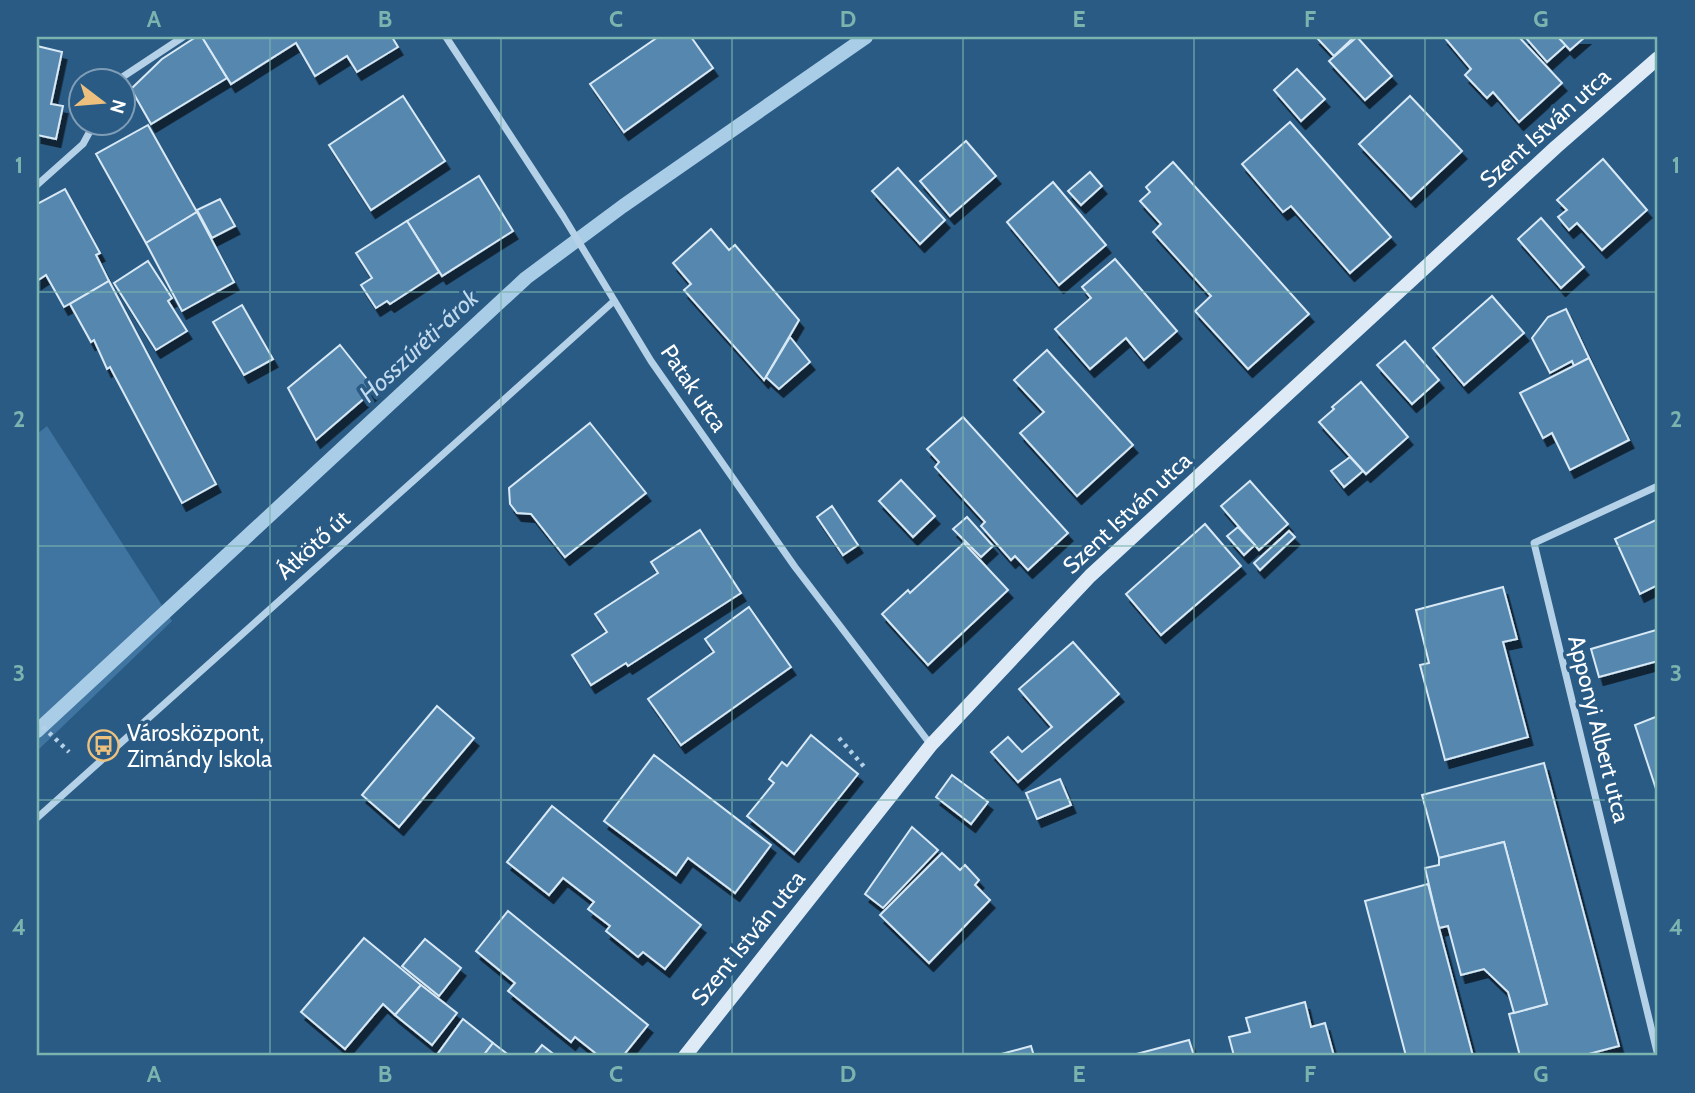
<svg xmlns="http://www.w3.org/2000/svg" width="1695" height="1093" viewBox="0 0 1695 1093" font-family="Cabin,sans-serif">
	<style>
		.green { fill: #3f75a0 }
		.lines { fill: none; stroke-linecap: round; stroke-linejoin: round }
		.stream { stroke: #aacde7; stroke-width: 14 }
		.building { fill: #5687ae; stroke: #d8e9f6; stroke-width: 2; filter: url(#shadow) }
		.path { stroke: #b5d1e7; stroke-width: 4.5; stroke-dasharray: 3.5 5; stroke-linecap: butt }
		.minor { stroke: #b5d1e7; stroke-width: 7 }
		.secondary { stroke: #deebf7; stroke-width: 14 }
		.grid { fill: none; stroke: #7bb4af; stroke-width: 2; stroke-opacity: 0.55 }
		.labels { text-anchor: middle; stroke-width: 7; stroke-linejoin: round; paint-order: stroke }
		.street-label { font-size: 23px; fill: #fff; stroke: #2a5b85 }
		.poi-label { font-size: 23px; fill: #fff; stroke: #2a5b85; text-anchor: start }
		.water-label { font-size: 24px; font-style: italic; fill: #c1daee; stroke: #2a5b85 }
		.neatline { fill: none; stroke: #7bb4af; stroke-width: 2.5 }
		.grid-label { font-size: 23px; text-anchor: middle; font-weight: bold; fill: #7bb4af }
	</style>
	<defs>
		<filter id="shadow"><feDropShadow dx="4.5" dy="8" stdDeviation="0" flood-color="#0009"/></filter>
	</defs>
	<rect width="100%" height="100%" fill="#2a5b85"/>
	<polygon class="green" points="47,426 172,621 37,751 37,434"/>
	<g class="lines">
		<polyline class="stream" points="37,731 526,278 623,206 866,37"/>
	</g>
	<g class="building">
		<polygon points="196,37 202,37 227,78 151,124 131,89 162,59"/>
		<polygon points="202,37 392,37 398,47 357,72 347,56 315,76 296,43 231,84"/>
		<polygon points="658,37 691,37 713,68 624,132 590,84"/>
		<polygon points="1316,37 1352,37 1353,38 1334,56"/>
		<polygon points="1357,37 1392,76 1365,100 1329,61"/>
		<polygon points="1444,37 1519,37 1562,83 1519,122 1493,92 1487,98 1465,75 1471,69"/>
		<polygon points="1525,37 1558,37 1566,45 1547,62"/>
		<polygon points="1558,37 1585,37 1570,50"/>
		<polygon points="37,46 62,52 51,104 63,106 56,139 37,135"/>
		<polygon points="1297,69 1325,99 1301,121 1274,90"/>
		<polygon points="403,96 445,161 371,210 329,145"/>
		<polygon points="1410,96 1462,151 1411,199 1359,144"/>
		<polygon points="1290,122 1391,237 1350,273 1291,206 1283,212 1242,164"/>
		<polygon points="148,125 197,212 146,243 96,154"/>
		<polygon points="966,141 996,176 950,216 920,181"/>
		<polygon points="1603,159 1647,210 1602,250 1577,223 1569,230 1558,217 1567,210 1557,200"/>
		<polygon points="1173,162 1309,314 1248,369 1195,311 1211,296 1153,232 1161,224 1140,201 1150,192 1146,187"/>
		<polygon points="898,168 945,220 920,244 872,191"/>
		<polygon points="1090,172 1102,186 1081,205 1068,191"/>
		<polygon points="479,176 513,231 442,276 407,221"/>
		<polygon points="1053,182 1106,245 1059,285 1007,222"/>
		<polygon points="65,189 100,253 96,255 109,281 64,307 46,275 37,281 37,204"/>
		<polygon points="220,199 235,226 212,238 197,210"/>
		<polygon points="197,212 234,282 182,311 146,243"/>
		<polygon points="1541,218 1584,267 1561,288 1518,239"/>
		<polygon points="407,221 439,272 390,304 387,301 376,308 361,285 372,278 356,253"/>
		<polygon points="711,229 729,250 735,245 799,320 764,380 684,290 691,284 673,263"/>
		<polygon points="1115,259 1177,331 1144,360 1126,338 1090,369 1055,329 1091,298 1082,287"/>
		<polygon points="148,261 172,298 168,301 187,331 156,350 114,283"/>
		<polygon points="109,281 216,484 182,503 110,367 107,369 94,340 91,342 70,304"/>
		<polygon points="1492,296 1524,333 1464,385 1433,348"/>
		<polygon points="242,305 273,359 244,375 213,322"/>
		<polygon points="1566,309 1589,358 1574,366 1572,361 1550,373 1532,338 1548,317"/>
		<polygon points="790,337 810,362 779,389 766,377"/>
		<polygon points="1405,341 1439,380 1412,404 1377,365"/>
		<polygon points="340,345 375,389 316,440 288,388"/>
		<polygon points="1047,350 1133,445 1077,496 1020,433 1044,412 1014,380"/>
		<polygon points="1589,358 1629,440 1570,470 1552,433 1543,438 1520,393"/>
		<polygon points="1361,382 1408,437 1366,474 1319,422 1334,409 1332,407"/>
		<polygon points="963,417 1068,533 1028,570 1015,556 1011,560 981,526 985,522 935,467 939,462 927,449"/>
		<polygon points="590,423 646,493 565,557 531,514 517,513 510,504 509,488"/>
		<polygon points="1350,457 1363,471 1344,487 1331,471"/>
		<polygon points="901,480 935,516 913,537 879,501"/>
		<polygon points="1250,481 1288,524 1259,550 1221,506"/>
		<polygon points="832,506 858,545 843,555 817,517"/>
		<polygon points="967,517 993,546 981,557 953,529"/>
		<polygon points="1658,519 1658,585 1640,594 1615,539"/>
		<polygon points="1205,524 1241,566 1161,635 1126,594"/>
		<polygon points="1238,527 1255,545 1244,555 1227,536"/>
		<polygon points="700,530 741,593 628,666 626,663 591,685 572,655 607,632 595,614 658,573 651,562"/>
		<polygon points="1289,531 1295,537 1260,570 1254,563"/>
		<polygon points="964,543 1008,590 928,665 882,614 908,590 910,593"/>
		<polygon points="1503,587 1517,639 1503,642 1528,737 1445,760 1420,665 1429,663 1416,610"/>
		<polygon points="749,607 791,667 681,745 648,699 714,652 705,639"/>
		<polygon points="1656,630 1658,661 1599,677 1591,649"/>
		<polygon points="1073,642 1119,694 1018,782 991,752 1008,737 1022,752 1052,727 1019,689"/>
		<polygon points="437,706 474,738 399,827 362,795"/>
		<polygon points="1658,716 1658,795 1635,725"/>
		<polygon points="811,735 858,774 794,854 747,816 774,783 769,779 782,762 787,766"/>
		<polygon points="654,755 771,845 735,893 688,858 676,875 604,821"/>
		<polygon points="1544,763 1619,1046 1581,1056 1520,1056 1509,1014 1547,1004 1504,842 1439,858 1422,795"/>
		<polygon points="952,775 988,802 971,824 936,797"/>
		<polygon points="1060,779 1071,805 1037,819 1026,793"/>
		<polygon points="552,806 701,925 665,969 643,952 638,957 606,931 610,926 588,909 594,902 563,878 549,895 507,862"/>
		<polygon points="912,827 938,850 883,908 865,894"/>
		<polygon points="1504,842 1547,1004 1514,1013 1508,992 1484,969 1461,975 1448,926 1439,928 1425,868 1439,865 1439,858"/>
		<polygon points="942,853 960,870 965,865 979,880 975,885 990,900 929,963 880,915"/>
		<polygon points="1428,884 1439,928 1473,1056 1406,1056 1365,901"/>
		<polygon points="508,911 648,1025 623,1056 599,1056 575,1037 571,1042 508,991 515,983 476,951"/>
		<polygon points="364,938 421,985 395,1015 383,1004 345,1049 301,1012"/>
		<polygon points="425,939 461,968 439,996 402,966"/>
		<polygon points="421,985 457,1013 432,1045 395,1015"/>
		<polygon points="1305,1002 1311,1027 1325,1023 1334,1056 1234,1056 1229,1037 1250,1032 1246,1018"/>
		<polygon points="463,1019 493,1043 483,1056 436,1056"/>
		<polygon points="1189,1040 1194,1056 1129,1056"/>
		<polygon points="493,1043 510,1056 483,1056"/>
		<polygon points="542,1045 556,1056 533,1056"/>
		<polygon points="1031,1046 1034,1056 994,1056"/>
	</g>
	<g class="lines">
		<g class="path">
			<polyline points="37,721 69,752"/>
			<polyline points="839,738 866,769"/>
		</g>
		<g class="minor">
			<polyline points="446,37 563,216 651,361 795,567 931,745"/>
			<polyline points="118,80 183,37"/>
			<polyline points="37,185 83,144 95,122"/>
			<polyline points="1658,486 1534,543 1658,1056"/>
			<polyline points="37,818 614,301"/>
		</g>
		<polyline class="secondary" points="685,1056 931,745 1090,576 1556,147 1658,58"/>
	</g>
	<path class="grid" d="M270 37V1056M501 37V1056M732 37V1056M963 37V1056M1194 37V1056M1425 37V1056M37 292H1658M37 546H1658M37 800H1658"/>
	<defs>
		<symbol id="bus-ring" viewBox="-11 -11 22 22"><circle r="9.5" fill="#2a5b85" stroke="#edc17d" stroke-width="1.5"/><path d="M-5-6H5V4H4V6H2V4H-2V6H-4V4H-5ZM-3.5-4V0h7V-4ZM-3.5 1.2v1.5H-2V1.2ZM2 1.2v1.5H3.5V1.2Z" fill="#edc17d"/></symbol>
	</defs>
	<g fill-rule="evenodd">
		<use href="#bus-ring" x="86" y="728" width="35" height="35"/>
	</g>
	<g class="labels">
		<g class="street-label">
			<text transform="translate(1545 128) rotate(-42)" y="8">Szent István utca</text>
			<text transform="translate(694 388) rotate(56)" y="8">Patak utca</text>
			<text transform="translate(1127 513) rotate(-43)" y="8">Szent István utca</text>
			<text transform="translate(313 545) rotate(-42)" y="8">Átkötő út</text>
			<text transform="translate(1599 729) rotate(76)" y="8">Apponyi Albert utca</text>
			<text transform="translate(748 938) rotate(-51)" y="8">Szent István utca</text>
		</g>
		<g class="poi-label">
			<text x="127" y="741">Városközpont,<tspan x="127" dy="26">Zimándy Iskola</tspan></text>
		</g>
		<g class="water-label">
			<text transform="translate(419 346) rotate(-43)" y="8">Hosszúréti-árok</text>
		</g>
	</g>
	<rect width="1695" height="1093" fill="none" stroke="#2a5b85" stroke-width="77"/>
	<g transform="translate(102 102) rotate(106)"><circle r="33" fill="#2a5b85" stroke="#7f9db6" stroke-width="2"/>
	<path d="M0-5L12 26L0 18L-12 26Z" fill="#edc17d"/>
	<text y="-10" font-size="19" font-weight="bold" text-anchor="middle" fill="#ffffff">N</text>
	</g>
	<rect x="38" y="38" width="1618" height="1016" class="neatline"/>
	<g class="grid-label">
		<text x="154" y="27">A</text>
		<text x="385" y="27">B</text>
		<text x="616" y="27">C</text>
		<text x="848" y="27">D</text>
		<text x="1079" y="27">E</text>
		<text x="1310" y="27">F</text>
		<text x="1541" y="27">G</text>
		<text x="19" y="173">1</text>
		<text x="1676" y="173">1</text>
		<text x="19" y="427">2</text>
		<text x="1676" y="427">2</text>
		<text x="19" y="681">3</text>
		<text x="1676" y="681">3</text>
		<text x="19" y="935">4</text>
		<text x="1676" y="935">4</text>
		<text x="154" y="1082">A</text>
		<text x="385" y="1082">B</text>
		<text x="616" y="1082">C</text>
		<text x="848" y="1082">D</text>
		<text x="1079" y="1082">E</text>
		<text x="1310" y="1082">F</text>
		<text x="1541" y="1082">G</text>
	</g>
</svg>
